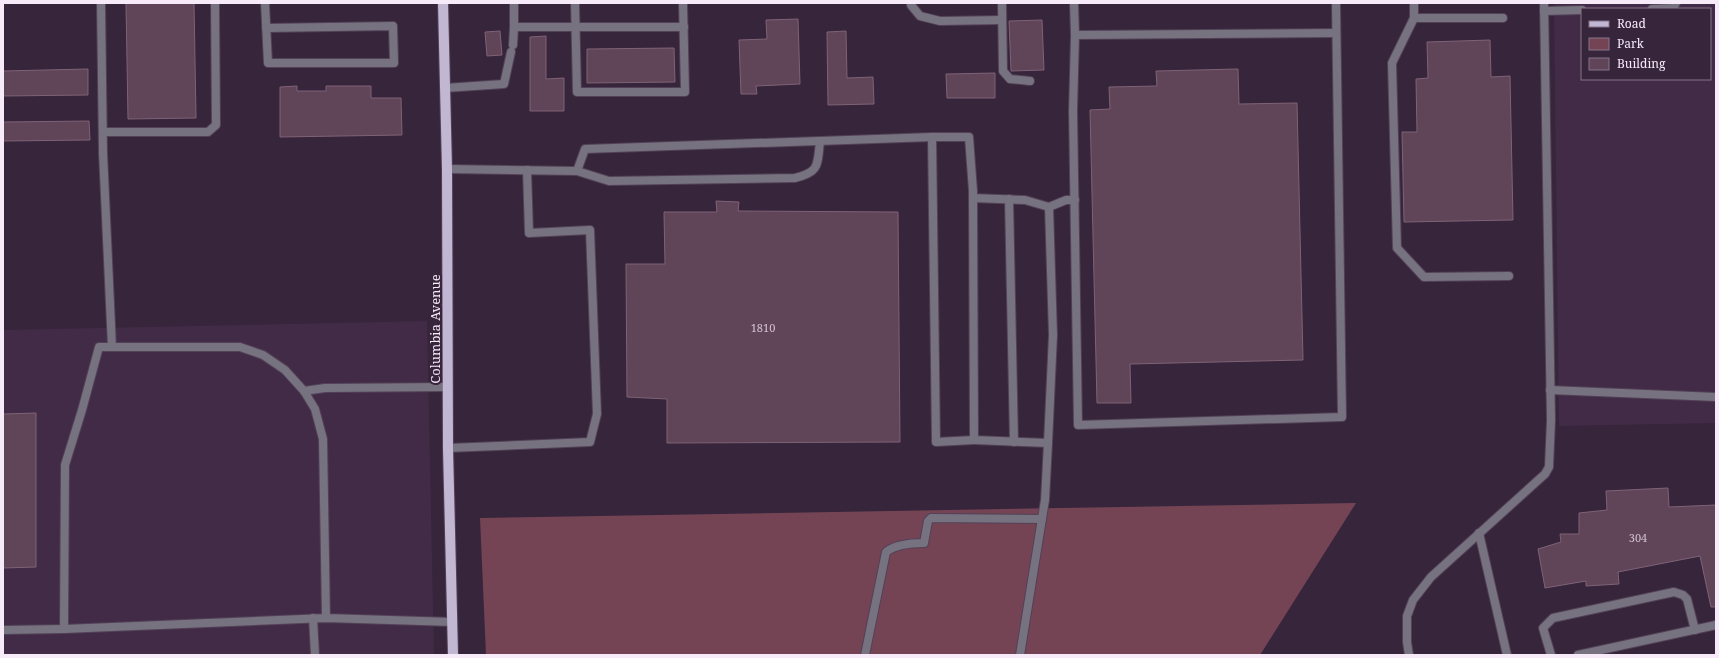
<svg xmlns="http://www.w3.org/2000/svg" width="1719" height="658" viewBox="0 0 1719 658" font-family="'Noto Serif',serif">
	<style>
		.built { fill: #422b47; fill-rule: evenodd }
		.green { fill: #744455 }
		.building { fill: #604558; stroke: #7f6276 }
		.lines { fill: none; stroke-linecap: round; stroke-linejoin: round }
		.service-casing { stroke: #524157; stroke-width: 10 }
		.minor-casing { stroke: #524157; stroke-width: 10 }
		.primary-casing { stroke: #524157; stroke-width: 12 }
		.service { stroke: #777280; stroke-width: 8 }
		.minor { stroke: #777280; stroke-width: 8 }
		.primary { stroke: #c1b7d3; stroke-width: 10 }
		.labels { text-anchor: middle; stroke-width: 4; stroke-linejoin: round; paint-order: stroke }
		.number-label { font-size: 11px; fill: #d1c2d2 }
		.street-label { font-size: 13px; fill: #f7ebfa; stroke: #37253c }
	</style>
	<rect width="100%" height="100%" fill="#37253c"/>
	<g class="built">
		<path d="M1554 3H1716V423L1559 426ZM1582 9H1710V79H1582Z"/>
		<polygon points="427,321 434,655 3,655 3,330"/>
	</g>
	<polygon class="green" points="1356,503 1260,655 486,655 480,518"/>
	<g class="building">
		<polygon points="126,3 194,3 196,118 128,119"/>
		<polygon points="798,19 800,84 756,86 757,94 741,94 739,40 767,39 766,20"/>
		<polygon points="1042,20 1044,70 1011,71 1009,21"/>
		<polygon points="500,31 502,55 487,56 485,32"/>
		<polygon points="846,31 847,78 873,77 874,104 828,105 827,32"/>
		<polygon points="546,36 546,79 564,78 564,111 530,111 530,37"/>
		<polygon points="1490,40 1491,77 1510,76 1513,220 1404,222 1402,132 1417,132 1416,79 1428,78 1427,42"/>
		<polygon points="674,48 675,82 587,83 587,49"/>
		<polygon points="88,69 88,95 3,96 3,71"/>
		<polygon points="1238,69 1239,104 1297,103 1303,360 1130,364 1131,403 1097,403 1090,110 1110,109 1109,87 1157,86 1156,71"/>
		<polygon points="995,73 995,98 947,98 946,74"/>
		<polygon points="297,86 297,91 326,91 326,86 371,86 371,98 401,98 402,135 280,137 280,87"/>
		<polygon points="89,121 90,140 3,141 3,122"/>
		<polygon points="716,201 739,202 738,211 898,212 900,442 667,443 667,399 627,397 626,264 665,264 664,212 717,212"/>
		<polygon points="36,413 36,567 3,568 3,414"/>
		<polygon points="1668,488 1669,507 1716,505 1716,607 1711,607 1700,556 1618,572 1619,584 1586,586 1586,581 1545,588 1538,549 1561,542 1560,534 1579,534 1579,513 1607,510 1606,491"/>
	</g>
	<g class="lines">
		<defs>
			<g id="service">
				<polyline points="101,3 103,153 112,347"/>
				<polyline points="265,3 268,63 394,63 393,26 266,28"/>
				<polyline points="514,3 514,27 684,27"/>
				<polyline points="575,3 577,92 685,92 683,3"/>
				<polyline points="911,3 911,5 920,16 940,21 1002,20"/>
				<polyline points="1002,3 1003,71 1010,79 1030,81"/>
				<polyline points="1074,3 1075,35 1073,111 1078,425 1342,417 1336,3"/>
				<polyline points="1414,3 1414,18 1503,18"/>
				<polyline points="1652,9 1673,8 1676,3"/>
				<polyline points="1544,11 1582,10"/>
				<polyline points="1414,18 1392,63 1397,248 1424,277 1509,276"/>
				<polyline points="1075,35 1336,33"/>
				<polyline points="513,45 514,27"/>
				<polyline points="445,88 504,84 511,52"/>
				<polyline points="103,132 208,132 216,125 215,3"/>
				<polyline points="932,137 936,442 974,440"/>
				<polyline points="447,169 577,171 585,149 932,137 969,137 973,191 973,198 974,440 1048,443 1053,335 1049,207 1025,200 973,198"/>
				<path d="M577 171 609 181 795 178C820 172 817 165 820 142"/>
				<polyline points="1009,199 1014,442"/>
				<polyline points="1049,207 1066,200 1075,200"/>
				<polyline points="1550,390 1716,397"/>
				<polyline points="304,391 325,388 448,387"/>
				<polyline points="448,448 590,442 597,414 590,230 529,233 527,170"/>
				<polyline points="1479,533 1507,655"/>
				<polyline points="313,618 315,655"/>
				<polyline points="326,618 323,439 315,409 304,391 285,370 263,355 240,347 99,347 82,410 65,465 64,629 326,618 453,622"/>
				<polyline points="3,630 64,629"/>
				<path d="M865 655 886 552C896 544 911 543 924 543L928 521 931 518 1042 519"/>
				<polyline points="1409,655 1407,642 1407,616 1413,600 1431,577 1545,474 1549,467 1551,420 1544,3"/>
				<polyline points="1551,655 1543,628 1553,618 1674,592 1683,595 1687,599 1695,630"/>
				<polyline points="1578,655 1716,625"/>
			</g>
			<polyline id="minor" points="1020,655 1045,500 1048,443"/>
			<polyline id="primary" points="443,3 447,169 448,448 453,655"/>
		</defs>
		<use href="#service" class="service-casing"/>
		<use href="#minor" class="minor-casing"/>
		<use href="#primary" class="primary-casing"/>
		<use href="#service" class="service"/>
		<use href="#minor" class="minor"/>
		<use href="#primary" class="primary"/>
	</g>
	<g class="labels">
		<g class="number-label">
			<text x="763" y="332">1810</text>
			<text x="1638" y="542">304</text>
		</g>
		<g class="street-label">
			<text transform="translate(435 329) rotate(-90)" y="5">Columbia Avenue</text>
		</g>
	</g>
	<rect width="1719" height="658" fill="none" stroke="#f7ebfa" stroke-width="8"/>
	<rect x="1581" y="8" width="130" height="72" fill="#37253c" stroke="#847488"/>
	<rect x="1589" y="21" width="20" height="6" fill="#c1b7d3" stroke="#847488"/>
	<text x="1617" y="28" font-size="12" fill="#f7ebfa">Road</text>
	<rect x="1589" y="38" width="20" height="12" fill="#744455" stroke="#847488"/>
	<text x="1617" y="48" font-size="12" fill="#f7ebfa">Park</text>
	<rect x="1589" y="58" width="20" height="12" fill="#604558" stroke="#847488"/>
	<text x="1617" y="68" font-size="12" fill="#f7ebfa">Building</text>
</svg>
